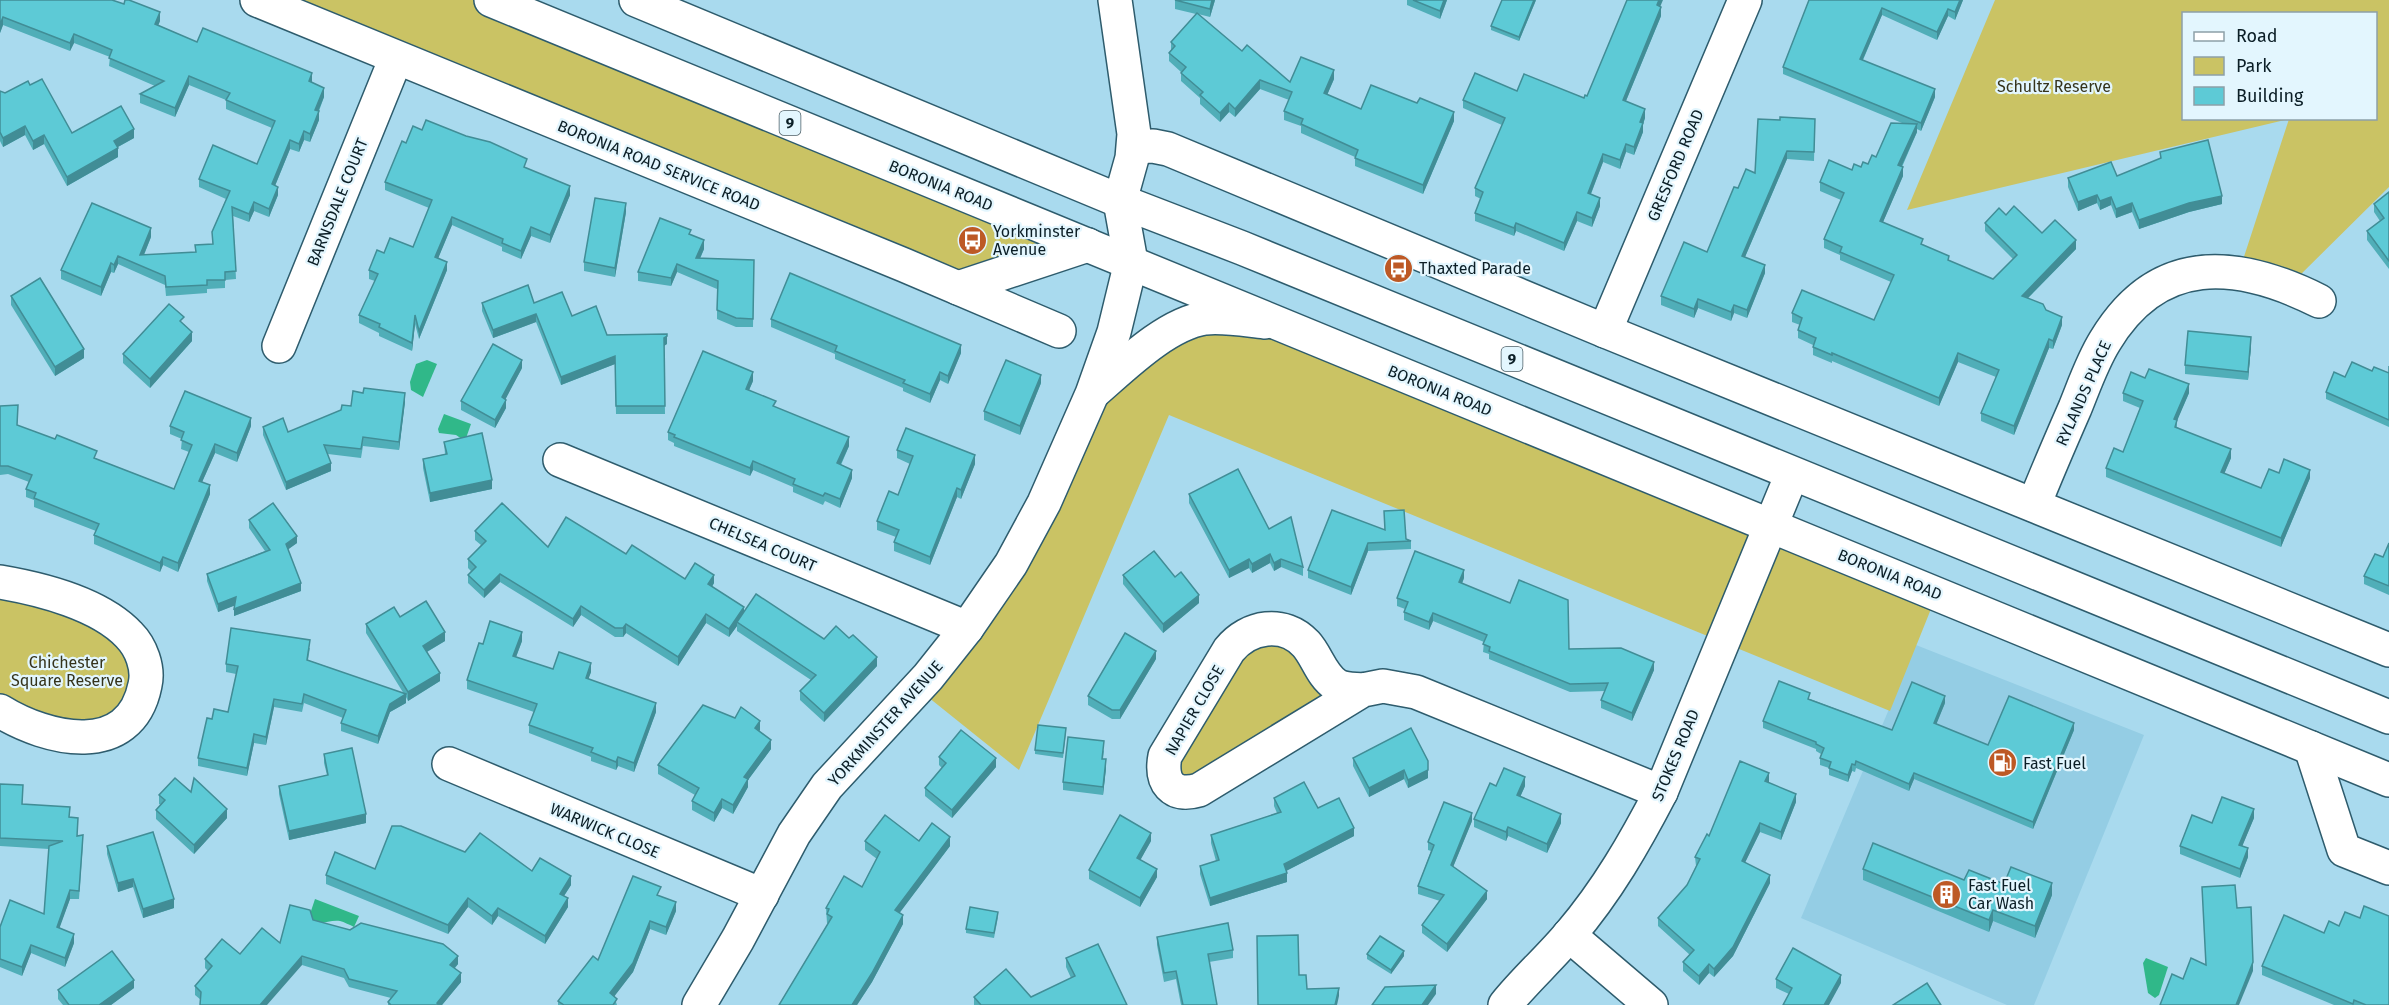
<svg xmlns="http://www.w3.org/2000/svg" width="2389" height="1005" viewBox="0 0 2389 1005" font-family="'Fira Sans',sans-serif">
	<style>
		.built { fill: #94cde4 }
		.green { fill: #cac364; fill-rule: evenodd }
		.water { fill: #30b889 }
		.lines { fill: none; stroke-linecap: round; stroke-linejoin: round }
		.minor-casing { stroke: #2e5c6d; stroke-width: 36 }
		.major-casing { stroke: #2e5c6d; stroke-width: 36 }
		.minor { stroke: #fff; stroke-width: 33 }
		.major { stroke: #fff; stroke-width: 33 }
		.wall { fill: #50aeb8 }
		.shaded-wall { fill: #418d96 }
		.building { fill: #5dcad6; stroke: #418d96; stroke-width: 1.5 }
		.labels { text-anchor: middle; stroke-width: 4.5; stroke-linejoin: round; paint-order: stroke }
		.shield { fill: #e3f6fe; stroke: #4c5f67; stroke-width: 1.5 }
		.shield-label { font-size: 15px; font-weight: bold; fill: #0b1e26 }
		.park-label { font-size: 16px; fill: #35331b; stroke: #e3f6fe }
		.street-label { font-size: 16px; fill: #0b1e26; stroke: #e3f6fe }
		.poi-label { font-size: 16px; fill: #0b1e26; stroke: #e3f6fe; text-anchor: start }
	</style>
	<rect width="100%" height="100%" fill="#a9daee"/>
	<polygon class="built" points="1916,645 2144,735 2034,1005 2007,1005 1801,918"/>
	<g class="green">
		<polygon points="257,0 491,0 1088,245 958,288"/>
		<path d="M1995 0H2389V187L2289 286 2239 272 2289 119 1907 210ZM2184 14H2376V118H2184Z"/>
		<polygon points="1225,318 1937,594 1890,711 1169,415 1019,770 918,689 928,677 1092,394"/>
		<polygon points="0,582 61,598 145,667 108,733 0,711"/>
		<polygon points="1265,628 1337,686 1208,786 1165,782 1229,650"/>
	</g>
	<g class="water">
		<polygon points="427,360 437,364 423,397 411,390 410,382 416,364"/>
		<polygon points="444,414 471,424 465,441 456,435 439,433 438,429"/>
		<path d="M315 899 359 916 354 927C350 925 344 922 340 921 327 919 316 930 310 914Z"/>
		<polygon points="2146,958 2168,967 2159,995 2155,998 2148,993 2143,963"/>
	</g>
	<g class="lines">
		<defs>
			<g id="minor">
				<polyline points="257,0 904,265 1059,331"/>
				<polyline points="1134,147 1153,146 1168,149 1605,331 2389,650"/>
				<polyline points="958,288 1088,245"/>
				<polyline points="1605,331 1745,0"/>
				<polyline points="279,346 396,58"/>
				<path d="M1095 391C1124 366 1166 324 1205 318 1225 316 1246 320 1265 322"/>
				<polyline points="560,460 967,628"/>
				<path d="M2034 505C2047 472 2061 440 2075 408 2084 386 2092 362 2105 341 2158 253 2237 260 2319 301"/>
				<path d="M0 582C41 589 100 604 129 635 141 647 149 668 145 685 130 760 47 740 0 711"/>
				<path d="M1363 690C1353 689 1344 690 1336 685 1321 675 1317 656 1306 644 1284 620 1248 626 1229 650L1165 756C1160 782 1172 798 1199 790L1363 690 1383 686 1416 692 1661 792"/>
				<polyline points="2311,748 2344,850 2389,868"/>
				<polyline points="449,764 762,895"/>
				<polyline points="1569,935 1651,1005"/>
				<polyline points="699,1005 738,939 794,834 827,786 928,677 967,628 1011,564 1044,503 1092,394 1114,332 1131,262 1120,201 1132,158 1134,134 1115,0"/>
				<path d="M1505 1005C1525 980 1549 959 1570 934 1607 891 1635 842 1661 792L1792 474"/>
			</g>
			<g id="major">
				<polyline points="491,0 2389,780"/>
				<polyline points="636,0 1120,201 1242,248 2389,717"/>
			</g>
		</defs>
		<use href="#minor" class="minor-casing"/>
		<use href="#major" class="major-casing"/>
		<use href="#minor" class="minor"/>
		<use href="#major" class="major"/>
	</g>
	<g class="wall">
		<polygon points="0,0 160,21 158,25 197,42 312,81 312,83 324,97 319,111 319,120 310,142 304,140 299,152 290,149 275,186 278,195 269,217 254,211 249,222 233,216 236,279 225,280 225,288 207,289 207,293 166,296 165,285 118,264 114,273 111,272 101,296 61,279 61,270 151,237 144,255 195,252 213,244 212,232 226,199 199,187 199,179 257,164 272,128 226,109 226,100 189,85 175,117 140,103 140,94 155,86 109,66 110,57 74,43 70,51 3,25 0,33"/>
		<polygon points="1175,0 1215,0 1210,17 1198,14 1242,51 1290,82 1334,79 1327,95 1361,109 1454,121 1423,194 1355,166 1355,157 1301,133 1301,126 1284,120 1284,111 1289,100 1260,89 1235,117 1229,112 1220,122 1200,104 1200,98 1181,81 1181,72 1169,61 1169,53 1171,50 1171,42 1196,14 1175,9"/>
		<polygon points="1407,0 1447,0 1440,19 1407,5"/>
		<polygon points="1536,0 1519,41 1491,30 1491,26"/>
		<polygon points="1809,0 1963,0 1955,20 1948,16 1937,40 1882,15 1863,60 1935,97 1921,131 1917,129 1917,132 1902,167 1903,176 1883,222 1923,245 1949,261 1993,279 2013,259 1985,231 1985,223 2006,215 2042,233 2076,249 2028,298 2046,310 2062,325 2053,349 2049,348 2014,435 1981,421 1981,413 1996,377 1958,362 1939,406 1832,361 1832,363 1813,355 1813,345 1798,338 1798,330 1800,325 1792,322 1792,313 1874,320 1891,282 1840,260 1840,255 1824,248 1824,239 1841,200 1820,191 1820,182 1861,167 1868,164 1876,157 1902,123 1783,74 1783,67"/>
		<polygon points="1660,7 1661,16 1626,101 1645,118 1643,124 1643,132 1634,155 1626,152 1620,169 1603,162 1591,194 1600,206 1592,227 1577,221 1564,251 1516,231 1514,236 1475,221 1475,213 1481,199 1475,196 1475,188 1502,125 1463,108 1463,100 1517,91 1584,98 1587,96"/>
		<polygon points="30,85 72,133 134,138 118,147 118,157 67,186 44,144 33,150 25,135 3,147 0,141 0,91 5,93"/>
		<polygon points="1815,119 1814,161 1787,159 1745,257 1765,273 1747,318 1734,313 1731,321 1698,308 1694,318 1661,305 1661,296 1707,252 1738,188"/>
		<polygon points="2160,152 2222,204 2189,212 2139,229 2132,212 2116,218 2111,205 2100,210 2097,203 2078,211 2068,187 2068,178 2117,176 2160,159"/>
		<polygon points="527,169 570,195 550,243 531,236 521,259 502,251 502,247 452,225 438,258 447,270 419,339 415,324 412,351 379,336 379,333 359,323 359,315 375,281 369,279 369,270 384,253 413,247 429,208 385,190 385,182"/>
		<polygon points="2389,192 2389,269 2367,240 2367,231 2380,221 2374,212 2374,204"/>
		<polygon points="626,212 615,277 584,271 584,262"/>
		<polygon points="691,235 704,249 700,259 754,260 753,327 736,327 717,319 717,289 677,272 671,286 638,281 638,272"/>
		<polygon points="11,296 84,358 55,376 11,305"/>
		<polygon points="482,303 534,303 572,316 607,335 667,344 664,345 665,414 616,414 615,364 561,385 536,322 493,338 482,311"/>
		<polygon points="771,319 961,353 948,384 940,380 930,403 903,391 903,388 835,359 835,354 771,327"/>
		<polygon points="184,324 192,341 150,388 123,363 123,354"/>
		<polygon points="2251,346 2248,380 2185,374 2185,365"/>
		<polygon points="2389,366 2389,427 2326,399 2326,392 2345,377 2372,371 2389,373"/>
		<polygon points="522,368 505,399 506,408 495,428 461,410 461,401"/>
		<polygon points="2145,378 2189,393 2177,420 2177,427 2231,458 2224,474 2261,488 2279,473 2310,478 2281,547 2106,477 2106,468 2123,452 2140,408 2123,401 2123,393"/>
		<polygon points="753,381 749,390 776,407 849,446 841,465 852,478 840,508 825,501 823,505 793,492 793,487 753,470 750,476 674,446 674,443 668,440 668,432"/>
		<polygon points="1041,383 1020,435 984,420 984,411"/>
		<polygon points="405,402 399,450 363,446 361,458 328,454 331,471 286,490 263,435 263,427 288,432 351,406"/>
		<polygon points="0,406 18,413 17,425 97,459 174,489 189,452 181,449 182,439 170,434 170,426 251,426 237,462 215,453 202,482 210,494 178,572 163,565 160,572 94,544 94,535 96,531 34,507 34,500 26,497 26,489 29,482 8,474 0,475"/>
		<polygon points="444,442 492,489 430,502 423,468 423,459 445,454"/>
		<polygon points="897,450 975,464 961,499 957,497 930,565 894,551 894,542 896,537 877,530 877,521 898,495 910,464 897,458"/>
		<polygon points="1189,494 1269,529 1303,567 1303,576 1281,567 1274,571 1270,563 1252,573 1249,568 1229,578 1189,503"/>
		<polygon points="1332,510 1411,541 1411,549 1368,551 1351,595 1308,578 1308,570"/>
		<polygon points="249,520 297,543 288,549 301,591 234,616 235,605 218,612 207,581 207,574 265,551 249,528"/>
		<polygon points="475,531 548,547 626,554 685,579 714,583 712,587 744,613 824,639 877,666 824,722 800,700 800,691 811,680 737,631 737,626 729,637 706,623 678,666 626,633 623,637 615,637 581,615 573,627 500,582 484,598 468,583 468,575 471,571 468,568 468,559 481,545 475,540"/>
		<polygon points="2389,543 2389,595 2364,584 2364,576 2383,557"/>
		<polygon points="1123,575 1175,577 1199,603 1163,633 1123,584"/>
		<polygon points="1464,578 1462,584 1569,649 1654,670 1632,721 1601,708 1601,700 1605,691 1570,692 1489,659 1489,654 1483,652 1484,642 1433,621 1429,630 1404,620 1404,612 1405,609 1397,606 1397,598"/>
		<polygon points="400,617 445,641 427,652 440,681 408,701 406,697 406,703 390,712 378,744 341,731 341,723 343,718 304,703 302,712 274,707 266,745 254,743 247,776 198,766 198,758 212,719 228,712 236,674 226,672 226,664 310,648 308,660 404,694 366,633 366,624"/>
		<polygon points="522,641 516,657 553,669 591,672 588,679 656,712 634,772 618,766 616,770 591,761 591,757 529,733 529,725 534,712 467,689 467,680 483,644"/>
		<polygon points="1156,659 1120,719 1112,719 1088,705 1088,696"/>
		<polygon points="1810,699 1892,730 1945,703 1936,724 1988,745 2074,730 2033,829 1914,779 1909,791 1856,768 1855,772 1852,771 1848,782 1829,775 1829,768 1820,765 1820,758 1821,754 1816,751 1816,749 1763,728 1763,721"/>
		<polygon points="1411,728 1428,778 1408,788 1404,779 1369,797 1353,766 1353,758"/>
		<polygon points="760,730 759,731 771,749 748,780 748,787 733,814 722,808 714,822 692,810 692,801 695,795 658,774 658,765"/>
		<polygon points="1066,732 1063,758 1035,754 1035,750"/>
		<polygon points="1104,750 1103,759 1106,768 1103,795 1063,790 1063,782"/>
		<polygon points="324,754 366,823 289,840 279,794 279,786 327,775 324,763"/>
		<polygon points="939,757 996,767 952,818 925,796 925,788 942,768 939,765"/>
		<polygon points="1769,782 1768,783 1796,802 1781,840 1760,832 1745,862 1770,883 1733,956 1714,977 1709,973 1699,985 1683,971 1683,962 1690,955 1658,926 1658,918 1687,885 1696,866 1695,857 1709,836"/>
		<polygon points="0,784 23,804 70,817 78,836 83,843 79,899 70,899 59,928 74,943 65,967 31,953 22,976 0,967 0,927 44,914 49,849 0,846"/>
		<polygon points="1496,786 1525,786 1520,797 1561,823 1547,853 1508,836 1506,841 1474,827 1474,819"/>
		<polygon points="191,792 227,818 194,854 156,819 156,810 161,805 159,804 159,795"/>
		<polygon points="1274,798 1318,808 1354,836 1286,871 1287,882 1210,906 1200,874 1200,866 1216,861 1211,843 1211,835 1277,813 1274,806"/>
		<polygon points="2254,818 2242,846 2248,857 2240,878 2180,854 2180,846 2212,823"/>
		<polygon points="1472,821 1453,867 1487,899 1447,952 1422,933 1422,925 1440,901 1418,894 1418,886 1431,851 1428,850 1428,842"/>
		<polygon points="865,841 919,841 950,846 899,913 903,924 872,982 857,1005 779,1005 828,924 827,923 826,908 862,887 877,859 865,850"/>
		<polygon points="1151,841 1140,860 1157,877 1140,907 1089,879 1089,870"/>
		<polygon points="107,846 174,908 143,918 133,887 118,892 107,854"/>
		<polygon points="465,852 532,871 571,885 564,896 568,907 545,944 498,916 492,925 468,907 448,934 326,884 326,875 375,869"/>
		<polygon points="1863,869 2004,884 2052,895 2035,938 1993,921 1989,932 1863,880"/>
		<polygon points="660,896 676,911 666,935 650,929 633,972 614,996 617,1005 558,1005 558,1001"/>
		<polygon points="998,917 994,938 966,933 966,929"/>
		<polygon points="313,920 458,964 455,968 461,982 442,1005 388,1005 388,1002 391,998 349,987 344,978 302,965 201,1000 195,995 195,986 208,971 205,968 205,959 240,954 280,943"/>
		<polygon points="1157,937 1233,950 1233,958 1209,962 1217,1005 1181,1005 1176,979 1164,982 1157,945"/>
		<polygon points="1367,954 1404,956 1391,974 1367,959"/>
		<polygon points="1066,958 1127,1005 974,1005 974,997 1031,997 1071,978 1066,967"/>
		<polygon points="2262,966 2389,1005 2334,1005 2262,975"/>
		<polygon points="1776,979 1841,983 1789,994 1776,988"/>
		<polygon points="134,988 111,1005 63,1005 58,999 58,990"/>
	</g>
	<g class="shaded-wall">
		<polygon points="1212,0 1215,0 1210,17 1210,9"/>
		<polygon points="1444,0 1447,0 1440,19 1440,11"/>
		<polygon points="1534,0 1536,0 1519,41 1519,37"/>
		<polygon points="1659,0 1663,0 1657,14 1657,5"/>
		<polygon points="1960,0 1963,0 1955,20 1955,12"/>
		<polygon points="1661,7 1661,16 1623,108 1623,100"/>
		<polygon points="1882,8 1882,15 1860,66 1860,59"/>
		<polygon points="1948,9 1948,16 1937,40 1937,32"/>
		<polygon points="160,12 160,21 155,33 155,24"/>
		<polygon points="3,17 3,25 0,33 0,25"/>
		<polygon points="74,34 74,43 70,51 70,43"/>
		<polygon points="1334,70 1334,79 1324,102 1324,93"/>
		<polygon points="312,73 312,81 309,90 309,81"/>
		<polygon points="189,76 189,85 175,117 175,108"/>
		<polygon points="1260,80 1260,89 1235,117 1235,109"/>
		<polygon points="324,88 324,97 315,119 315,110"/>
		<polygon points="1935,89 1935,97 1921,131 1921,123"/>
		<polygon points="1229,103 1229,112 1220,122 1220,113"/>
		<polygon points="1645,109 1645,118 1643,124 1643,132 1634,155 1634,147 1640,122"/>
		<polygon points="319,111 319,120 310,142 310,134"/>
		<polygon points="1454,112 1454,121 1423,194 1423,185"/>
		<polygon points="1917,124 1917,132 1898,174 1898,165"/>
		<polygon points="25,126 25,135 3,147 3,138"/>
		<polygon points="134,129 134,138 114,149 114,141"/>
		<polygon points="304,131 304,140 299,152 299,144"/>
		<polygon points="44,135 44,144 33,150 33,141"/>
		<polygon points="290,140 290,149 272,193 272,184"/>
		<polygon points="1626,144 1626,152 1620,169 1620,160"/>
		<polygon points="118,148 118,157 67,186 67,177"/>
		<polygon points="1787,151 1787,159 1742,264 1742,256"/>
		<polygon points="1603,154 1603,162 1588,201 1588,193"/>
		<polygon points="1903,167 1903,176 1880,229 1880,221"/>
		<polygon points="570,186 570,195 550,243 550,235"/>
		<polygon points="278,187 278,195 269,217 269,209"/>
		<polygon points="2097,195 2097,203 2078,211 2078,202"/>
		<polygon points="2222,196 2222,204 2189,212 2139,229 2139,220 2189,203"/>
		<polygon points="2111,197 2111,205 2100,210 2100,201"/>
		<polygon points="1600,198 1600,206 1592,227 1592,218"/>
		<polygon points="254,202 254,211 249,222 249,214"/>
		<polygon points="626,203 626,212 615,277 615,268"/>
		<polygon points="2132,203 2132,212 2116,218 2116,209"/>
		<polygon points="1577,212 1577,221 1564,251 1564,243"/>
		<polygon points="452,217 452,225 435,266 435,257"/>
		<polygon points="1516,223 1516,231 1514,236 1514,228"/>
		<polygon points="531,227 531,236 521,259 521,251"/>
		<polygon points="151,228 151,237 140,264 140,255"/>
		<polygon points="704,240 704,249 696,267 696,258"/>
		<polygon points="2076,240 2076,249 2022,304 2022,296"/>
		<polygon points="118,256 118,264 114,273 114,265"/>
		<polygon points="447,262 447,270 419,339 419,331"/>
		<polygon points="111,263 111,272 101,296 101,287"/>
		<polygon points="677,264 677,272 671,286 671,278"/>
		<polygon points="1765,265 1765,273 1747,318 1747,310"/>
		<polygon points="1698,299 1698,308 1694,318 1694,309"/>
		<polygon points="1734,305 1734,313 1731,321 1731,312"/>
		<polygon points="536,314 536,322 493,338 493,330"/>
		<polygon points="415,315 415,324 412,351 412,343"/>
		<polygon points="2062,317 2062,325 2053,349 2053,341"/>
		<polygon points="192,332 192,341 150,388 150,379"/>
		<polygon points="667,336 667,344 664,346 664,338"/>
		<polygon points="2251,337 2251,346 2248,380 2248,372"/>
		<polygon points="2049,339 2049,348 2014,435 2014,426"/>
		<polygon points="961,345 961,353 948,384 948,376"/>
		<polygon points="84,349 84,358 55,376 55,367"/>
		<polygon points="1958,353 1958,362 1939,406 1939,398"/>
		<polygon points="615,356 615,364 561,385 561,377"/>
		<polygon points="522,360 522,368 502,406 502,397"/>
		<polygon points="753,372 753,381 746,397 746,389"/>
		<polygon points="940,372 940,380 930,403 930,394"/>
		<polygon points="1041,375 1041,383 1020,435 1020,426"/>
		<polygon points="2189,384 2189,393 2174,428 2174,419"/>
		<polygon points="405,393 405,402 399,450 399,442"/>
		<polygon points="506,400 506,408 495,428 495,420"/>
		<polygon points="251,418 251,426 237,462 237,453"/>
		<polygon points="849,437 849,446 837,472 837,463"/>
		<polygon points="215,444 215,453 199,489 199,481"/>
		<polygon points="2231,449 2231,458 2221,481 2221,472"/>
		<polygon points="975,455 975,464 961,499 961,490"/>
		<polygon points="753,461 753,470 750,476 750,468"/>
		<polygon points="331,463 331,471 286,490 286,482"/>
		<polygon points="852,470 852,478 840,508 840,499"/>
		<polygon points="2310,470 2310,478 2281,547 2281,538"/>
		<polygon points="492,480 492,489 430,502 430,493"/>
		<polygon points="210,485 210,494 178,572 178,563"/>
		<polygon points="957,488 957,497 930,565 930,557"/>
		<polygon points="297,536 297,543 286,551 286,544"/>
		<polygon points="1368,543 1368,551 1351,595 1351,587"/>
		<polygon points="1270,554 1270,563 1252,573 1252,564"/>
		<polygon points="163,557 163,565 160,572 160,563"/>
		<polygon points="1249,559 1249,568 1229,578 1229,570"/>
		<polygon points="1281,559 1281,567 1274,571 1274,563"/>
		<polygon points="1464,570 1464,578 1459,590 1459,582"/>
		<polygon points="500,574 500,582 484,598 484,590"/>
		<polygon points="714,575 714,583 708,593 708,584"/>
		<polygon points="301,583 301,591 234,616 234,609"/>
		<polygon points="1199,595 1199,603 1163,633 1163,624"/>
		<polygon points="236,597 236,605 218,612 218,604"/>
		<polygon points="581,606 581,615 573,627 573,619"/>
		<polygon points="744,607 744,616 737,622 737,626 729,637 729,629"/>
		<polygon points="1433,613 1433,621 1429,630 1429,622"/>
		<polygon points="706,614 706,623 678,666 678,657"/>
		<polygon points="626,624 626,633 623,637 623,628"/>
		<polygon points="445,632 445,641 423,654 423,646"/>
		<polygon points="522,632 522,641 513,665 513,656"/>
		<polygon points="1156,651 1156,659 1120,719 1120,710"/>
		<polygon points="877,657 877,666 824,722 824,713"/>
		<polygon points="1654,662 1654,670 1632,721 1632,713"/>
		<polygon points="591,663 591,672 586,686 586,678"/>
		<polygon points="440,673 440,681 408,701 408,692"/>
		<polygon points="406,694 406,703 390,712 378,744 378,736 390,704"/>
		<polygon points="1945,696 1945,703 1934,730 1934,723"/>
		<polygon points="274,699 274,707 266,745 266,737"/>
		<polygon points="656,703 656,712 634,772 634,763"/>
		<polygon points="760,721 760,730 755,737 755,728"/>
		<polygon points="2074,723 2074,730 2033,829 2033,822"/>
		<polygon points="254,734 254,743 247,776 247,768"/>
		<polygon points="771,740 771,749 748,780 748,787 733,814 733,805 744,777"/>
		<polygon points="618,757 618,766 616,770 616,762"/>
		<polygon points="996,758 996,767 952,818 952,810"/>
		<polygon points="1106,759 1106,768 1103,795 1103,787"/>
		<polygon points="1852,764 1852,771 1848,782 1848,775"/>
		<polygon points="1404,770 1404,779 1369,797 1369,788"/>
		<polygon points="1428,770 1428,778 1408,788 1408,780"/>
		<polygon points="1769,773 1769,782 1765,790 1765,781"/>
		<polygon points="1914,773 1914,779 1909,791 1909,784"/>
		<polygon points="1525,777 1525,786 1517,804 1517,795"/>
		<polygon points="1796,794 1796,802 1781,840 1781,832"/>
		<polygon points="722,799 722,808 714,822 714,813"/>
		<polygon points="227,809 227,818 194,854 194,845"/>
		<polygon points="2254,809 2254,818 2239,854 2239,845"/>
		<polygon points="1472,813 1472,821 1451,872 1451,865"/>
		<polygon points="366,814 366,823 289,840 289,831"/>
		<polygon points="1561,814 1561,823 1547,853 1547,844"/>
		<polygon points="1760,823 1760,832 1742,869 1742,861"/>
		<polygon points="1508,827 1508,836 1506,841 1506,832"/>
		<polygon points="1354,828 1354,836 1284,872 1284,864"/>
		<polygon points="1151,833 1151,841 1137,866 1137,858"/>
		<polygon points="950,837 950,846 895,919 895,910"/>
		<polygon points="2248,848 2248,857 2240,878 2240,869"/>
		<polygon points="1157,869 1157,877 1140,907 1140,898"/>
		<polygon points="1287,873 1287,882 1210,906 1210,898"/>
		<polygon points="1770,875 1770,883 1733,956 1714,977 1714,969"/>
		<polygon points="571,876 571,885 560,902 560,894"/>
		<polygon points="133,879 133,887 118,892 118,883"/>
		<polygon points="2052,883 2052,895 2035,938 2035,926"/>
		<polygon points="70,890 70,899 57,935 57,927"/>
		<polygon points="1487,891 1487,899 1447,952 1447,944"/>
		<polygon points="468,898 468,907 448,934 448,925"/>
		<polygon points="568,898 568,907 545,944 545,936"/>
		<polygon points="174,899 174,908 143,918 143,909"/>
		<polygon points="676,902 676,911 666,935 666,927"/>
		<polygon points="498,908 498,916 492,925 492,916"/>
		<polygon points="1993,910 1993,921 1989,932 1989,920"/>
		<polygon points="903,915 903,924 872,982 857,1005 852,1005"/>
		<polygon points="650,921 650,929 633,972 610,1002 610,993"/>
		<polygon points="74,934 74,943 65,967 65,958"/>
		<polygon points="31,945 31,953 22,976 22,967"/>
		<polygon points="1404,951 1404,956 1391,974 1391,970"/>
		<polygon points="302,956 302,965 267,1005 260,1005"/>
		<polygon points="458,956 458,964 450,973 450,965"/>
		<polygon points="2253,962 2253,971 2239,1005 2236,1005"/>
		<polygon points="1709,964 1709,973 1699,985 1699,976"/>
		<polygon points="461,973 461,982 442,1005 437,1005 437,1003"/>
		<polygon points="1841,975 1841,983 1829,1005 1824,1005"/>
		<polygon points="134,980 134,988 111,1005 99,1005"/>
		<polygon points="1436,985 1436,994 1428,1005 1422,1005"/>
		<polygon points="1339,988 1339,996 1337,1005 1335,1005"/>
	</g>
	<g class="building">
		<polygon points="0,0 112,0 124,4 125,0 129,0 160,12 155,24 197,42 203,28 312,73 309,81 324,88 315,110 319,111 310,134 304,131 299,144 290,140 272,184 278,187 269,209 254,202 249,214 232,207 236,271 225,272 225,280 207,280 207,285 166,287 165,276 118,256 114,265 111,263 101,287 61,270 92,203 151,228 140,255 196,252 195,245 213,244 212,232 230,191 199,179 213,145 257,164 275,121 226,100 230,93 189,76 175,108 140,94 164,81 109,58 112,50 74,34 70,43 3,17 0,25"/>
		<polygon points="1175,0 1212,0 1210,9"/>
		<polygon points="1413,0 1444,0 1440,11"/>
		<polygon points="1502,0 1534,0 1519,37 1491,26"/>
		<polygon points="1627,0 1659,0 1657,5 1661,7 1623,100 1645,109 1640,122 1643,123 1634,147 1626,144 1620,160 1603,154 1588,193 1600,198 1592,218 1577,212 1564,243 1516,223 1514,228 1475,213 1483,192 1475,188 1505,118 1463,100 1475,73 1517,91 1524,74 1584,98 1585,95 1587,96"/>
		<polygon points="1809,0 1960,0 1955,12 1948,9 1937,32 1882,8 1860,59 1935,89 1921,123 1783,67"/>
		<polygon points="1197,13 1242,51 1247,45 1290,82 1301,57 1334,70 1324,93 1361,109 1371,85 1417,103 1420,98 1454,112 1423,185 1355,158 1358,150 1301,124 1303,119 1284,111 1292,92 1260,80 1235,109 1229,103 1220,113 1200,95 1203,92 1181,73 1186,67 1169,53 1175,46 1171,42"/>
		<polygon points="42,79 72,133 121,106 134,129 114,141 118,148 67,177 44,135 33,141 25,126 3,138 0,132 0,91 5,93 28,81 30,85"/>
		<polygon points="1780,117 1815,119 1814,152 1787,151 1742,256 1765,265 1747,310 1734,305 1731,312 1698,299 1694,309 1661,296 1684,242 1707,252 1734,187 1738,188 1746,169 1755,173 1758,119 1780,120"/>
		<polygon points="426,120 466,136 490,142 527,159 524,167 570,186 550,235 531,227 521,251 502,243 503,239 452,217 435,257 447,262 419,331 415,315 412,343 379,327 380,324 359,315 378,274 369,270 377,250 384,253 390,238 413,247 432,200 385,182 402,141 406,143 413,126 422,130"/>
		<polygon points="1891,123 1917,124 1898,165 1903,167 1880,221 1923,239 1921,244 1949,256 1948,260 1993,279 2017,255 1985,223 1999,208 2006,215 2014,206 2042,233 2055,220 2076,240 2022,296 2043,304 2046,310 2062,317 2053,341 2049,339 2014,426 1981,413 1999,370 1958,353 1939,398 1832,353 1832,355 1813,347 1816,338 1798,330 1802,318 1792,313 1802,290 1874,320 1894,275 1840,252 1842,247 1824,239 1844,193 1820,182 1829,160 1852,170 1854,164 1861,167 1863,162 1868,164 1872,155 1876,157"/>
		<polygon points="2208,140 2222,196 2189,203 2139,220 2132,203 2116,209 2111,197 2100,201 2097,195 2078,202 2068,178 2111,162 2117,176 2161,158 2160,152"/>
		<polygon points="2389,192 2389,261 2367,231 2384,218 2374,204"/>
		<polygon points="595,198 626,203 615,268 584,262"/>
		<polygon points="660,218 691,230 689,234 704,240 696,258 754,260 753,319 736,318 717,310 718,281 677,264 671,278 638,272"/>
		<polygon points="790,273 961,345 948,376 940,372 930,394 903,383 905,380 835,351 837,346 771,319"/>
		<polygon points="40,278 84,349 55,367 11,296"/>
		<polygon points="528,285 534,303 562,292 572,316 596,306 607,335 667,334 667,336 664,338 665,406 616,406 615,356 561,377 536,314 493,330 482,303"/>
		<polygon points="169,304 184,317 180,321 192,332 150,379 123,354"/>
		<polygon points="2188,331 2251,337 2248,372 2185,365"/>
		<polygon points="493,344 522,360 502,397 506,400 495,420 461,401"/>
		<polygon points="703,351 753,372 746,389 776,401 773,406 849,437 837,463 852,470 840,499 825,493 823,496 793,484 795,479 753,461 750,468 674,437 675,435 668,432"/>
		<polygon points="1006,360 1041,375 1020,426 984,411"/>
		<polygon points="2352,362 2372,371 2374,367 2389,373 2389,366 2389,420 2326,392 2334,372 2345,377"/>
		<polygon points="2149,369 2189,384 2174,419 2177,420 2175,427 2231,449 2221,472 2261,488 2269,469 2279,473 2284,459 2310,470 2281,538 2106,468 2114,448 2123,452 2143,401 2123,393 2131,372 2145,378"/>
		<polygon points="364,388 405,393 399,442 363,437 361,449 324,445 331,463 286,482 263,427 283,418 288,432 341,410 342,405 351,406 353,391 363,393"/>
		<polygon points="185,391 251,418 237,453 215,444 199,481 210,485 178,563 163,557 160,563 94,535 99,524 34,498 36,493 26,489 32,475 8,466 0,466 0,406 18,405 17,425 55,439 57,435 97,451 94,458 174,489 192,445 181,440 184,432 170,426"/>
		<polygon points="906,428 975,455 961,490 957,488 930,557 894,542 899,530 877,521 889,491 898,495 913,456 897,450"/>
		<polygon points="482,433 492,480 430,493 423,459 447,454 444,442"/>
		<polygon points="1238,469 1269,529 1291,517 1303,567 1281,559 1274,563 1270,554 1252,564 1249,559 1229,570 1189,494"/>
		<polygon points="273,503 297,536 286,544 301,583 234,609 236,597 218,604 207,574 270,550 249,520"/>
		<polygon points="502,503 548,547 566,517 626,554 632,545 685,579 695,563 714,575 708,584 744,607 729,629 706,614 678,657 626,624 623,628 615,628 581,606 573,619 500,574 484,590 468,575 476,567 468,559 486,541 475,531"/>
		<polygon points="1332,510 1385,530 1384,511 1404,510 1406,539 1411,541 1368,543 1351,587 1308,570"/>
		<polygon points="2389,543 2389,586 2364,576 2375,554 2383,557"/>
		<polygon points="1154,551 1175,577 1181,572 1199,595 1163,624 1123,575"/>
		<polygon points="1415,551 1464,570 1459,582 1510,603 1519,580 1568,600 1569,649 1621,648 1654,662 1632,713 1601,700 1608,683 1570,684 1489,651 1490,647 1483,644 1487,635 1433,613 1429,622 1404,612 1408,602 1397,598"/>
		<polygon points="756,594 824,639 836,626 849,638 853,635 877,657 824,713 800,691 816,675 737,622"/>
		<polygon points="426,601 445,632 423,646 440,673 408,692 366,624 394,607 400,617"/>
		<polygon points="490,621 522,632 513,656 553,669 559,652 591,663 586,678 656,703 634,763 618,757 616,762 591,752 593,748 529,725 537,704 467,680 479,643 483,644"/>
		<polygon points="231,628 310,640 307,660 406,694 390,704 378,736 341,723 346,710 304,694 302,704 274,699 266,737 254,734 247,768 198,758 207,718 212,719 214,709 228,712 238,666 226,664"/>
		<polygon points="1125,633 1156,651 1120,710 1112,710 1088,696"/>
		<polygon points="1779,681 1810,693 1808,699 1892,730 1912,682 1945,696 1934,723 1988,745 2009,696 2074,723 2033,822 1914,773 1909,784 1856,761 1855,765 1852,764 1848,775 1829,768 1831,762 1820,758 1824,748 1816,744 1816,742 1763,721"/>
		<polygon points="703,705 735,718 741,707 760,721 755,728 771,740 744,777 748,779 733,805 722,799 714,813 692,801 699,788 658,765"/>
		<polygon points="1038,725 1066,728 1063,753 1035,750"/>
		<polygon points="1411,728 1428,761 1428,770 1408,780 1404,770 1369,788 1353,758"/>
		<polygon points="961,730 996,758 952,810 925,788 946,763 939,757"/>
		<polygon points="1068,737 1104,741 1102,759 1106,759 1103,787 1063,782"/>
		<polygon points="352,748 366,814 289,831 279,786 328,775 324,754"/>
		<polygon points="1740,761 1769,773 1765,781 1796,794 1781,832 1760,823 1742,861 1770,875 1733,947 1714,969 1709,964 1699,976 1683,962 1694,950 1658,918 1687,885 1700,859 1695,857 1707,834 1709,836"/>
		<polygon points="1504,768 1525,777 1517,795 1561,814 1547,844 1508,827 1506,832 1474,819 1490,783 1496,786"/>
		<polygon points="175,778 191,792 194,778 227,809 194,845 156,810 165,800 159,795"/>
		<polygon points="1304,782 1318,808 1339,798 1354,828 1284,864 1287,873 1210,898 1200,866 1219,860 1211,835 1281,812 1274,798"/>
		<polygon points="0,784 23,785 22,804 70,807 69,817 78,818 77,836 83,835 79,891 70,890 57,927 74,934 65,958 31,945 22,967 0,959 0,927 10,900 44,914 49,846 63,841 0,838"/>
		<polygon points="2222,797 2254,809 2239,845 2248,848 2240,869 2180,846 2192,815 2212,823"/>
		<polygon points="1444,802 1472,813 1451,865 1487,891 1447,944 1422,925 1444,895 1418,886 1434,845 1428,842"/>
		<polygon points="885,815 919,841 932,823 950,837 895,910 903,915 872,973 852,1005 779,1005 832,917 827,914 829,909 826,908 844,876 862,887 880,852 865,841"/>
		<polygon points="1120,815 1151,833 1137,858 1157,869 1140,898 1089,870"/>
		<polygon points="392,826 401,826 465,852 480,833 532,871 540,858 571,876 560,894 568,898 545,936 498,908 492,916 468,898 448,925 326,875 335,852 375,869"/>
		<polygon points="153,832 174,899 143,909 133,879 118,883 107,846"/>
		<polygon points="1873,843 1964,880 1969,870 2004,884 2011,867 2052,883 2035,926 1993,910 1989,920 1863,869"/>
		<polygon points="633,876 661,887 657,895 676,902 666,927 650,921 633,963 610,993 617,999 613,1005 564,1005 558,1001 593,956 598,960"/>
		<polygon points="2235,885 2237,908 2251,907 2253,962 2236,1005 2160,1005 2172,974 2183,979 2191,958 2206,965 2202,887"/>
		<polygon points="290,905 310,910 313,920 350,930 361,923 443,944 458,956 450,965 461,973 437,1003 440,1005 391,1005 388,1002 397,991 349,979 344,969 302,956 260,1005 200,1005 201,992 195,986 212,966 205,959 222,939 240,954 262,928 280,943"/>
		<polygon points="2364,906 2389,916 2389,1005 2366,1005 2354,1000 2353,1004 2262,966 2284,915 2324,933 2329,921 2339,926 2345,912 2360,918"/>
		<polygon points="970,907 998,912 994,933 966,929"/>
		<polygon points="1228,923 1233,950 1208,954 1217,1005 1183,1005 1176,971 1164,973 1157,937"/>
		<polygon points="1298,935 1299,975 1306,975 1307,989 1339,988 1335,1005 1258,1005 1257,936"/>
		<polygon points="1380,936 1404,951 1391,970 1367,954"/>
		<polygon points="1098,944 1127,1005 981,1005 974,997 1006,969 1031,997 1075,976 1066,958"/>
		<polygon points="1793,948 1841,975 1824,1005 1783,1005 1792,988 1776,979"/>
		<polygon points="112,951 134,980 99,1005 69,1005 58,990"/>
		<polygon points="1927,983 1941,1005 1893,1005"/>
		<polygon points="1436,985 1422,1005 1372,1005 1385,987"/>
	</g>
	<defs>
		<symbol id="bus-disc" viewBox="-11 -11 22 22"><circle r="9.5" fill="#bd5925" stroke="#e3f6fe"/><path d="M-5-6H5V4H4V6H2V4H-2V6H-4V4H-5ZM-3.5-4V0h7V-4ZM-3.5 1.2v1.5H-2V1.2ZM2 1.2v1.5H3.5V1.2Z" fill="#fff"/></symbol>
		<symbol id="fuel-disc" viewBox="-11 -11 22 22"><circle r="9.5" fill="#bd5925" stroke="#e3f6fe"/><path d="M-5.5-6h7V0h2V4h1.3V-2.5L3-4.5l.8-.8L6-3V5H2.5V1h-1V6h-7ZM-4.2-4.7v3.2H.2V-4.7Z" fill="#fff"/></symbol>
		<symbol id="building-disc" viewBox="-11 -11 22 22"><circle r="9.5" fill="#bd5925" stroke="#e3f6fe"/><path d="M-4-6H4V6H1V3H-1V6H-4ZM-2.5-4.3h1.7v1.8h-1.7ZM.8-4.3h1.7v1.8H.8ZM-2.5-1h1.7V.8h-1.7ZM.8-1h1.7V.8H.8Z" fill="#fff"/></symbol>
	</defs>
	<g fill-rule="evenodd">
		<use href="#bus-disc" x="956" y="224" width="33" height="33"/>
		<use href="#bus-disc" x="1382" y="252" width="33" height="33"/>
		<use href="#fuel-disc" x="1986" y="746" width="33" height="33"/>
		<use href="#building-disc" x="1930" y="878" width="33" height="33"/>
	</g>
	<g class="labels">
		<g class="shield">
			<rect x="779.5" y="111" width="21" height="24" rx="4.5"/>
			<rect x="1501.5" y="347" width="21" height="24" rx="4.5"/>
		</g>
		<g class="shield-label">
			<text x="790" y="128">9</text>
			<text x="1512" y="364">9</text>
		</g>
		<g class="park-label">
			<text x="2054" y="92">Schultz Reserve</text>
			<text x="67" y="668">Chichester<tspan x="67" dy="18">Square Reserve</tspan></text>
		</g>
		<g class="street-label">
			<text transform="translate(659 165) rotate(22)" y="6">BORONIA ROAD SERVICE ROAD</text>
			<text transform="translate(1675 165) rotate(-67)" y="6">GRESFORD ROAD</text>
			<text transform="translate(941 185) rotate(22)" y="6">BORONIA ROAD</text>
			<text transform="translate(337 202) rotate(-68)" y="6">BARNSDALE COURT</text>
			<text transform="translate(1440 390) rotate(22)" y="6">BORONIA ROAD</text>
			<text transform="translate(2083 393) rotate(-66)" y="6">RYLANDS PLACE</text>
			<text transform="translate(763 544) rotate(23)" y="6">CHELSEA COURT</text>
			<text transform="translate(1890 574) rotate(22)" y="6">BORONIA ROAD</text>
			<text transform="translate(1194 710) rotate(-60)" y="6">NAPIER CLOSE</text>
			<text transform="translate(885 723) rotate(-48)" y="6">YORKMINSTER AVENUE</text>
			<text transform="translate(1675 755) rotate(-67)" y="6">STOKES ROAD</text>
			<text transform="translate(605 830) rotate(23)" y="6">WARWICK CLOSE</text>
		</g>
		<g class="poi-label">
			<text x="993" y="237">Yorkminster<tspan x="993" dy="18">Avenue</tspan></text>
			<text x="1419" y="274">Thaxted Parade</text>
			<text x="2023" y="769">Fast Fuel</text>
			<text x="1968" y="891">Fast Fuel<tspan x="1968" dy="18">Car Wash</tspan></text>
		</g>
	</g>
	<rect x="2182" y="12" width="195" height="108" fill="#e3f6fe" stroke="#8da0a8" stroke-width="1.5"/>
	<rect x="2194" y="32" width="30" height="9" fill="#ffffff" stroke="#8da0a8" stroke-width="1.5"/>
	<text x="2236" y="42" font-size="18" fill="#0b1e26">Road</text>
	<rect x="2194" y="57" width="30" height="18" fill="#cac364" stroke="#8da0a8" stroke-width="1.5"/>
	<text x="2236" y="72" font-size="18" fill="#0b1e26">Park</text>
	<rect x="2194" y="87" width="30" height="18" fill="#5dcad6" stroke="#8da0a8" stroke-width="1.5"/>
	<text x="2236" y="102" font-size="18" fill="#0b1e26">Building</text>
</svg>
